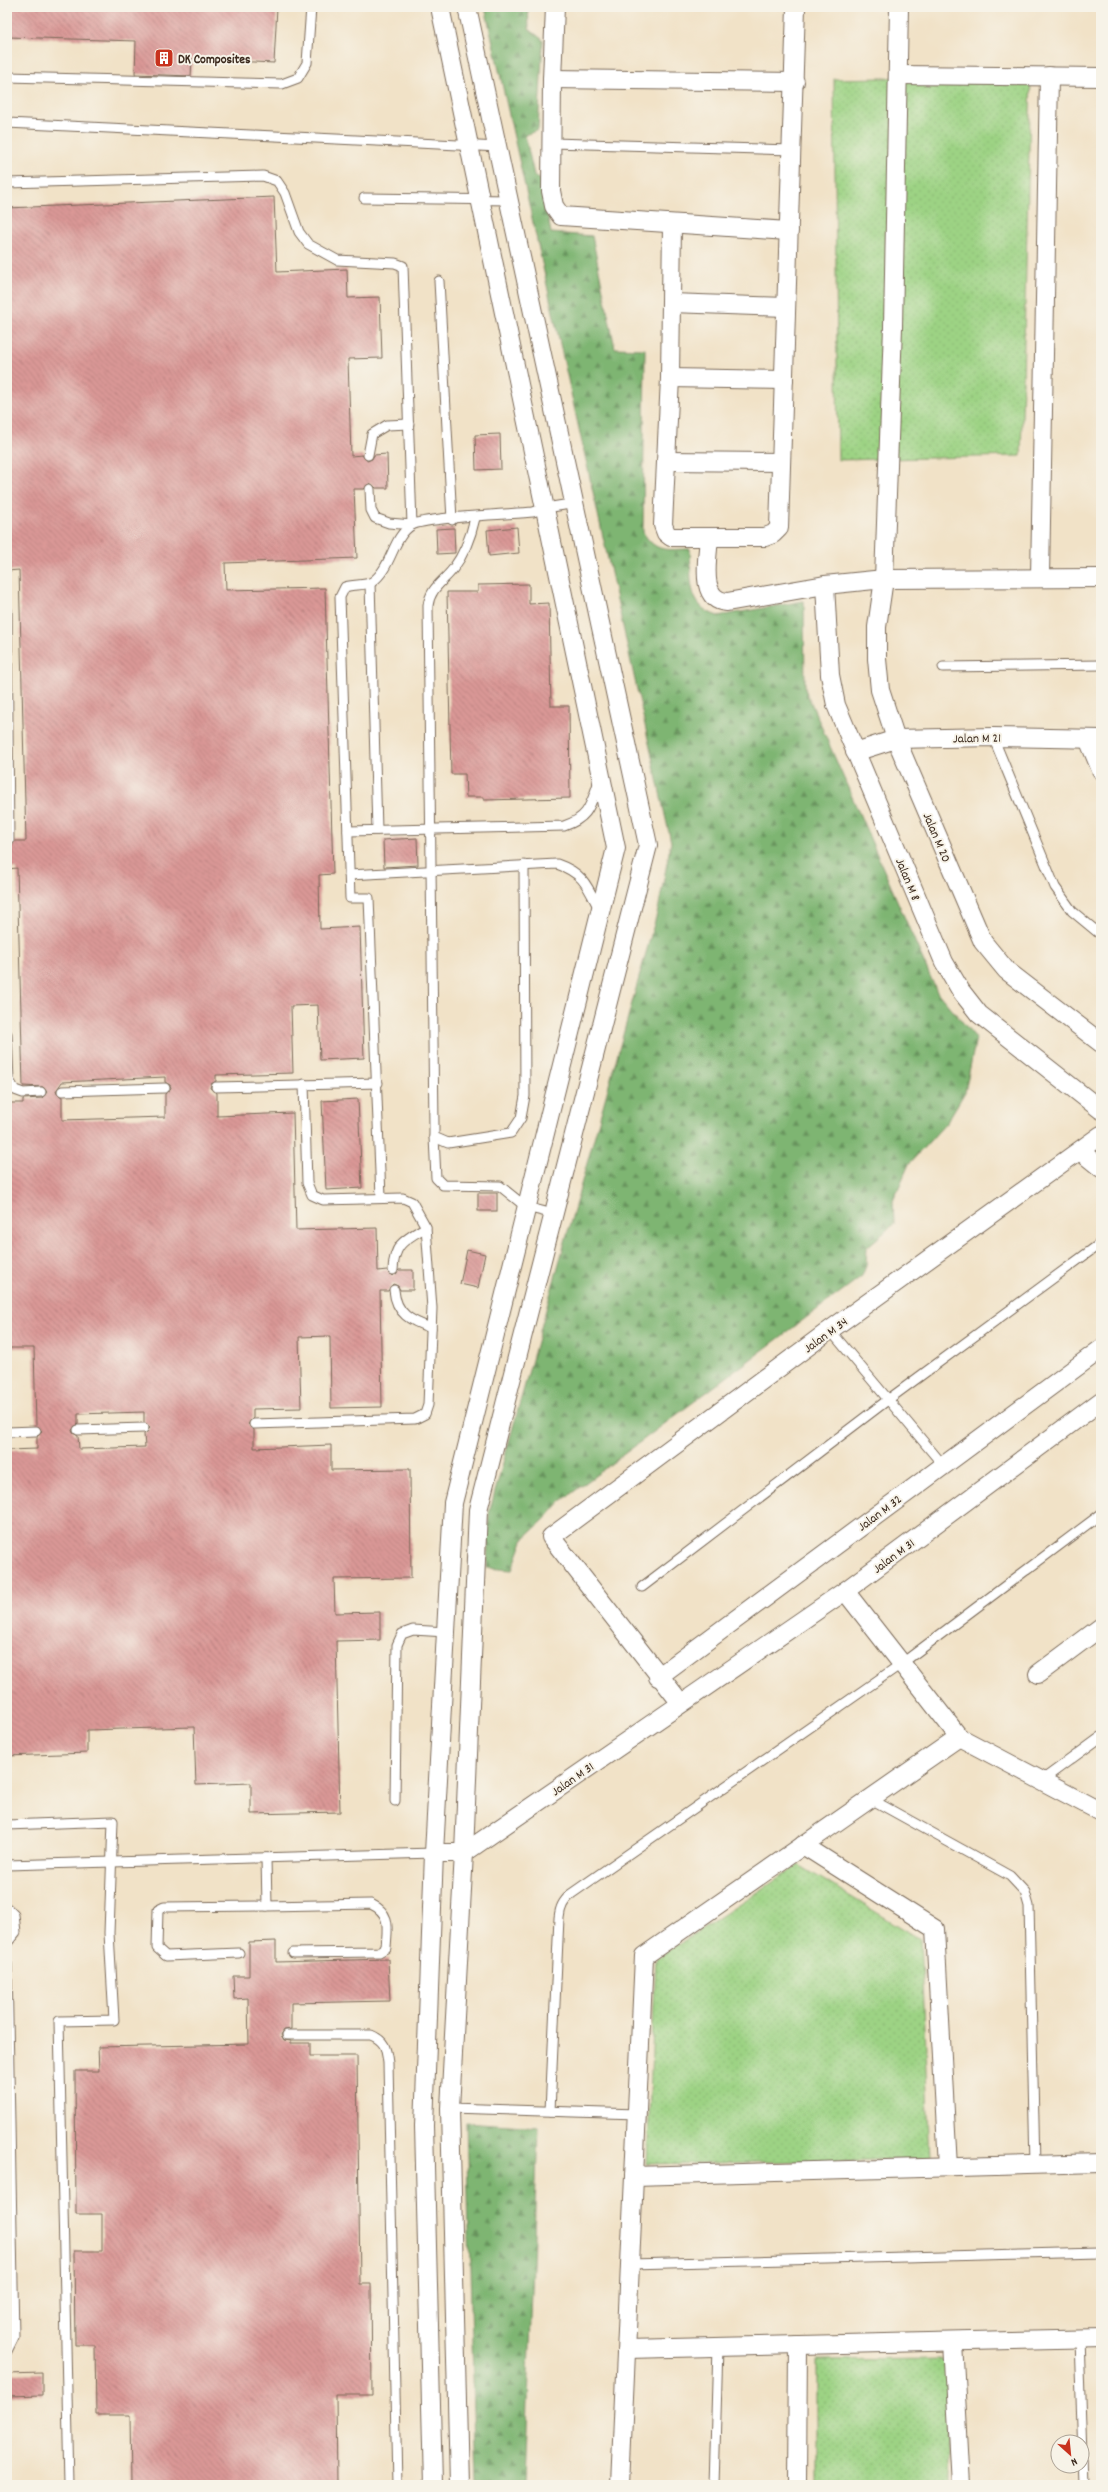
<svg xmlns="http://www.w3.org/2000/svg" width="1108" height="2492" viewBox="0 0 1108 2492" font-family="Dekko,sans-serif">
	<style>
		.grass { fill: url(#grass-dots); stroke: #6c7e51 }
		.forest { fill: url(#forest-firs); stroke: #5c7048 }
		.building { fill: url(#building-back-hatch); fill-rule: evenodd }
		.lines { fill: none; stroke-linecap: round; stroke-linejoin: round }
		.lane-casing { stroke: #7b6a59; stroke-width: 11 }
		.street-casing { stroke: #7b6a59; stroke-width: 20 }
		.lane { stroke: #fff; stroke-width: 9 }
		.street { stroke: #fff; stroke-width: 18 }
		.labels { text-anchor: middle; stroke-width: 4; stroke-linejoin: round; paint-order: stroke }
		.poi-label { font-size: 13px; font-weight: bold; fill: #3b2a1e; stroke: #f7f3e8; text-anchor: start }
		.street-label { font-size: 13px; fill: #3b2a1e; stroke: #f7f3e8 }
	</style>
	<defs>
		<pattern id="grass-dots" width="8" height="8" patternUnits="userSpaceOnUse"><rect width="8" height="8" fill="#9dd384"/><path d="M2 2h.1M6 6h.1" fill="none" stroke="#88b572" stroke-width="1.8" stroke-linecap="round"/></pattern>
		<pattern id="forest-firs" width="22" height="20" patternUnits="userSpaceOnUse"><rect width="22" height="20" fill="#7eb572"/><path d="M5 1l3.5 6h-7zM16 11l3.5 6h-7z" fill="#68935d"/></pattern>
		<pattern id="building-back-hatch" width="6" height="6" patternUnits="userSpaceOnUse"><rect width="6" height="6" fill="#da9896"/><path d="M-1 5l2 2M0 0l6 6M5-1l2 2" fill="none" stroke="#b27c7a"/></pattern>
	</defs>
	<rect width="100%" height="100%" fill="#f7f3e8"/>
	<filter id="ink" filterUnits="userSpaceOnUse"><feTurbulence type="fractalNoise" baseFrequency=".025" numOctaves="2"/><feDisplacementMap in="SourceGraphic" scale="8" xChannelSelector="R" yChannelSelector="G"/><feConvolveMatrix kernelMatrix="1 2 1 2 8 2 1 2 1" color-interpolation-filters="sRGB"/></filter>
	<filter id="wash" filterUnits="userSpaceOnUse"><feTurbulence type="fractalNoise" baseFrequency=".012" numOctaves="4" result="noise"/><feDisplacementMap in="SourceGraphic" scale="16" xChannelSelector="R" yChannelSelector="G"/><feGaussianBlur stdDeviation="0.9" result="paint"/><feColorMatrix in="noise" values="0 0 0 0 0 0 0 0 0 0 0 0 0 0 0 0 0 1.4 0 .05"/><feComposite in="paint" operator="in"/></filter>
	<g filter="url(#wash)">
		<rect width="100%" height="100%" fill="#f1e2c7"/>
		<g class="grass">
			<polygon points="1031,75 1021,456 838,460 834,79"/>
			<polygon points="799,1865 920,1939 930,2159 647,2164 656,1959"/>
			<polygon points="948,2359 948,2485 817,2485 817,2360"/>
		</g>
		<g class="forest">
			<path d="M485 7H528L529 29 543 40 538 130 525 135 534 175 541 180 551 233 592 236 615 348 645 349 643 532C656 554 668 549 690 549 692 577 685 606 718 616L804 601 805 689 937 992 976 1038 965 1092 947 1122 909 1164 893 1201 894 1224 867 1247 866 1266 862 1276 560 1502 546 1518 524 1538 512 1570 487 1568 489 1513 658 910 671 842Z"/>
			<polygon points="466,2122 538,2127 525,2485 476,2485"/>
		</g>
		<g id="blocks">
			<g class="building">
				<polygon points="7,7 277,7 274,63 192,59 191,76 135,74 136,41 7,37"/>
				<path d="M274 197 277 272 347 269 348 298 380 297 382 358 348 359 351 456 362 455 367 461 372 459 374 455 387 454 388 488H376L370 483 364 489H354L357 558 225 563 226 590 325 588 333 874 319 875 320 929 360 927 364 1058 320 1060 318 1005 291 1006 293 1073 216 1075V1081L211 1084 210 1088 217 1093V1116L293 1113 296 1230 377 1228 378 1271 387 1270 393 1276 399 1270H413V1290H400L398 1286 393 1284 388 1291H380L382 1407 331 1408 330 1336 299 1337 301 1408 253 1409V1418L248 1424 254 1430V1448L331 1445V1470L410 1469 411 1578 334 1579 335 1613 380 1612V1640L336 1641 340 1812 251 1814V1783L196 1785 194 1727 87 1730V1753L7 1756V1450L37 1449V1437L42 1431 36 1425 34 1348H7V1103H23V1099L42 1098 47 1092 43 1087 23 1086 17 868 7 869V847L12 846 15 841H26L19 570 7 571V208ZM165 1077V1082L170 1085 171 1088 165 1094V1117L62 1120V1097L57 1094 56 1091 62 1082ZM144 1412V1422L150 1428 144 1434 145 1447 79 1449 78 1436 73 1433 72 1430 78 1424V1414Z"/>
				<polygon points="500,434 501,469 476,470 475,435"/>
				<polygon points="517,527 519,553 489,556 487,530"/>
				<polygon points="454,528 455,553 437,554 436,529"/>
				<polygon points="529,584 529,604 549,603 551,706 569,706 570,798 484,800 484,797 466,797 465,774 451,774 447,592 478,592 478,585"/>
				<polygon points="417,838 418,865 384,867 383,840"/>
				<polygon points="358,1099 362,1188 326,1190 322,1101"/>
				<rect x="478" y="1193" width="19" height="18"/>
				<polygon points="467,1250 485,1254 478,1288 460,1284"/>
				<polygon points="276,1941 276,1962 388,1959 390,2001 291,2003 291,2029 284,2030 281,2035 284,2040 291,2041 291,2043 310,2043 310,2056 357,2056 360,2284 371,2284 372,2395 336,2395 337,2485 131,2485 130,2415 96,2415 95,2345 75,2345 74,2251 102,2251 102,2214 76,2214 75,2071 99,2071 98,2047 249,2044 248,1998 234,1999 233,1976 249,1976 249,1942"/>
				<polygon points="42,2373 42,2395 7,2396 7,2374"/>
			</g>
		</g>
	</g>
	<g filter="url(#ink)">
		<use href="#blocks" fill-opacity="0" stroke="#7b6a59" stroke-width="1"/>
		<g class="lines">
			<defs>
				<g id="lane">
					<polyline points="7,77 282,84 298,78 307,63 311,7"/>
					<polyline points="7,123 499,147"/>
					<polyline points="552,143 793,150"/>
					<polyline points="7,183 263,176 277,181 285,193 299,232 308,244 337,260 395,263 403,266 412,525 389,523 375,518 371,510 370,489"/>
					<polyline points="364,198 510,200"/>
					<polyline points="439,281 452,520"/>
					<polyline points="368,455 372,434 387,425 409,424"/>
					<path d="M475 518C471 536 465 553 453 569 443 582 430 588 428 606L434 1127V1137L448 1143 511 1133 521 1118 525 1096 524 865"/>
					<polyline points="370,583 377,830"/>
					<polyline points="7,610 9,841"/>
					<polyline points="943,667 1101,665"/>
					<polyline points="993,737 1055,887 1072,911 1101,935"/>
					<path d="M348 831 564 826C590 817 590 805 599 781"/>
					<path d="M349 875 557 864C583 873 587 885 599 909"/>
					<polyline points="7,1034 9,1080 15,1090 23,1093 41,1092"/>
					<polyline points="216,1087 378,1083"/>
					<polyline points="62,1091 165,1088"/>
					<polyline points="434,1137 436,1178 443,1185 500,1186 526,1207 554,1214"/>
					<path d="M381 1197 369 898H350L340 597 345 587C353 584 365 586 372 582 392 568 392 537 412 525 426 517 512 514 533 512L546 508 576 503"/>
					<path d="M393 1270C394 1244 404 1240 426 1227"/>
					<path d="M394 1290C396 1314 411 1321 431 1328"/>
					<polyline points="830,1330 943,1465"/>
					<polyline points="254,1424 415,1419 425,1414 428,1405 432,1308 426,1227 412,1202 403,1198 323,1200 312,1195 307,1183 304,1084"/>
					<polyline points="78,1430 144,1428"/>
					<polyline points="7,1432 36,1431"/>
					<polyline points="642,1587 889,1399 1101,1243"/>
					<polyline points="1041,1781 1101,1737"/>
					<polyline points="869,1798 1010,1876 1025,1892 1029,1906 1035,2165"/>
					<polyline points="395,1801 397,1645 402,1634 413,1630 446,1632"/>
					<polyline points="7,1825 113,1821 109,1933 114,2020 59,2021 69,2485"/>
					<path d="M266 1858 267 1906 371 1904C392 1914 387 1928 386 1948L379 1952 293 1953"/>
					<polyline points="7,1865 434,1853"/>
					<polyline points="7,1908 14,1915 16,1932 7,1943"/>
					<polyline points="239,1953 166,1956 157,1948 158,1910 164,1907 267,1906"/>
					<polyline points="7,1964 14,2337 7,2351"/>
					<path d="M287 2035H371C385 2041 386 2047 388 2063L397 2485"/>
					<polyline points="450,2108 637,2114"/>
					<path d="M550 2111 559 1918C560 1907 563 1902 571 1894L901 1664 1101 1514"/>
					<polyline points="630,2264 1101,2252"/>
					<polyline points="1079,2339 1084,2485"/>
					<polyline points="714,2485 718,2347"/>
				</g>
				<g id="street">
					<polyline points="555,7 552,79 551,191 554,206 561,216 789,231"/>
					<polyline points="899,7 893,327 884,579 877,627 877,659 880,690 896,739 983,942 1006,970 1101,1043"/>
					<polyline points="898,75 1101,77"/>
					<polyline points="552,79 795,82"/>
					<polyline points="672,224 670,378 663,525 666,533 671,537 765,537 773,534 779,528 796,7"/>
					<polyline points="671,303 786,307"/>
					<polyline points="670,378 784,380"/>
					<polyline points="667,461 781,462"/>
					<path d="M709 537C708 558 698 600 727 602L825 585 884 579 1101 578"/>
					<polyline points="1040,577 1049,76"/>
					<polyline points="825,585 830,675 836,705 944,962 961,991 979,1014 1101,1110"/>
					<polyline points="1088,739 1101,770"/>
					<polyline points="855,752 896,739 993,737 1101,739"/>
					<polyline points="1080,1151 1101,1168"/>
					<polyline points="845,1591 959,1737 1101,1812"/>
					<polyline points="1038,1674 1101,1627"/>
					<polyline points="658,1677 1101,1349"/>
					<polyline points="680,1702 551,1537 830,1330 1101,1135"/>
					<polyline points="803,1845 935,1929 948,2167"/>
					<polyline points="434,1853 464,1853 845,1591 1101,1401"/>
					<polyline points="634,2176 1101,2163"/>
					<polyline points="953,2342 961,2485"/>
					<polyline points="627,2349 1101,2338"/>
					<polyline points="433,2485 424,2126 434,1853 453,1503 616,848 440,7"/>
					<polyline points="459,2485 450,2108 464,1853 478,1510 648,845 467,7"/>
					<polyline points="620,2485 644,1956 959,1737"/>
					<polyline points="797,2485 798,2345"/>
				</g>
			</defs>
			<use href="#lane" class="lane-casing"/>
			<use href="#street" class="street-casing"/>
			<use href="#lane" class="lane"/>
			<use href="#street" class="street"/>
		</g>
	</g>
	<defs>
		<symbol id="building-square" viewBox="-11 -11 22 22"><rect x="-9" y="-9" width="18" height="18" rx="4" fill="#c8321e" stroke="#f7f3e8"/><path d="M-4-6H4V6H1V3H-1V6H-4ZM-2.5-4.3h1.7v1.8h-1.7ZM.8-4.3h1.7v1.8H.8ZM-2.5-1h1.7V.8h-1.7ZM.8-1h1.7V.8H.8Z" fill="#fff"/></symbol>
	</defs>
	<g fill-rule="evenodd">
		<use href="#building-square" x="153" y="47" width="22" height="22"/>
	</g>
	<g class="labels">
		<g class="poi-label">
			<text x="178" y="63">DK Composites</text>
		</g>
		<g class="street-label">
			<text transform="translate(977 737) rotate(-1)" y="5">Jalan M 21</text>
			<text transform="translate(938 837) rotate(67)" y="5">Jalan M 20</text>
			<text transform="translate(909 879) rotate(67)" y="5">Jalan M 8</text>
			<text transform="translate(825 1334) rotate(-36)" y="5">Jalan M 34</text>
			<text transform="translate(879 1512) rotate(-37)" y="5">Jalan M 32</text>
			<text transform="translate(893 1555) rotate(-37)" y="5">Jalan M 31</text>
			<text transform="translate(572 1778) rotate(-35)" y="5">Jalan M 31</text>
		</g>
	</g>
	<rect width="1108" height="2492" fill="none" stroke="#f7f3e8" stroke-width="24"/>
	<g transform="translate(1070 2454) rotate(153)"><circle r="19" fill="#f7f3e8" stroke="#aca397"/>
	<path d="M0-3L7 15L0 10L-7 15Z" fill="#c8321e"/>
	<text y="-6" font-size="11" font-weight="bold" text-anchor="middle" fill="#3b2a1e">N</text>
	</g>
</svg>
